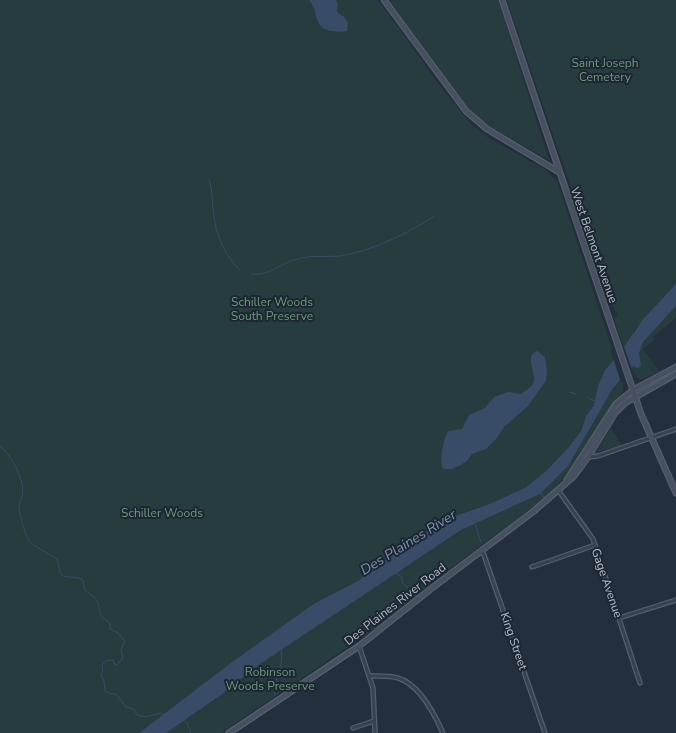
<svg xmlns="http://www.w3.org/2000/svg" width="676" height="733" viewBox="0 0 676 733" font-family="'Nunito Sans',sans-serif">
	<style>
		.green { fill: #263c3f }
		.water { fill: #394c67 }
		.pier { fill: #242f3e }
		.lines { fill: none; stroke-linecap: round; stroke-linejoin: round }
		.stream { stroke: #394c67; stroke-width: 1 }
		.street-casing { stroke: #565f6c; stroke-width: 5.5 }
		.secondary-casing { stroke: #565f6c; stroke-width: 7 }
		.street { stroke: #38414e; stroke-width: 3 }
		.secondary { stroke: #465061; stroke-width: 4.5 }
		.labels { text-anchor: middle; stroke-width: 4; stroke-linejoin: round; paint-order: stroke }
		.park-label { font-size: 12px; fill: #6b9a76; stroke: #1d2633 }
		.street-label { font-size: 12px; fill: #b4bcc9; stroke: #1d2633 }
		.water-label { font-size: 14px; font-style: italic; fill: #7c92b1; stroke: #1d2633 }
	</style>
	<rect width="100%" height="100%" fill="#242f3e"/>
	<g class="green">
		<polygon points="0,0 378,0 444,91 470,123 489,138 546,170 557,181 612,349 611,351 613,359 605,370 594,405 586,416 581,430 568,448 546,471 525,488 487,505 458,515 439,525 416,538 358,581 315,603 232,662 139,733 0,733"/>
		<polygon points="389,0 498,0 549,160 494,129 477,117 463,102"/>
		<path d="M507 0H676V284L643 319 633 332 641 346 643 342 676 306V318L653 337 655 339 643 349 659 371 643 379H639C629 371 619 332 614 319L618 315 611 304Z"/>
		<polygon points="621,380 621,382 623,381 623,391 611,407 574,465 554,489 529,510 439,577 383,623 221,733 166,733 221,695 256,666 461,530 540,494 613,388"/>
		<polygon points="611,428 622,445 598,452 598,449"/>
	</g>
	<g class="water">
		<path d="M309 0H336L338 5 337 12 344 17 348 22 347 31C339 32 335 32 327 30 314 26 318 9 309 0Z"/>
		<polygon points="676,284 676,306 643,342 639,353 641,366 638,368 633,366 613,388 568,466 540,494 461,530 257,666 221,695 166,733 139,733 232,662 315,603 358,581 416,538 439,525 458,515 487,505 525,488 546,471 568,448 581,431 586,416 594,405 598,386 605,370 624,347 643,319"/>
		<path d="M537 351 545 357 547 371 546 381 528 406 505 426 496 439 486 449 472 454 467 461 459 466 452 469H443C439 460 443 441 448 431L462 429 469 415 485 408 494 397 508 392 520 394C524 392 530 388 533 384 538 373 523 357 537 351Z"/>
	</g>
	<polygon class="pier" points="623,344 632,369 621,383 613,357"/>
	<g class="lines">
		<g class="stream">
			<path d="M209 180C213 192 212 204 214 216 216 235 225 256 239 269"/>
			<path d="M251 274C269 277 282 262 297 259 311 255 325 257 339 256 370 252 409 233 434 216"/>
			<polyline points="569,392 576,394"/>
			<polyline points="588,398 595,401"/>
			<path d="M0 446C12 456 22 476 23 491 23 497 19 501 19 506 19 515 25 533 29 541 32 545 51 555 57 559L60 572 63 576 78 578 83 580 85 590C88 594 93 595 95 598 103 608 94 614 110 623V629L118 633 125 641 121 650 123 658 117 665H115L113 660 106 661 102 665 103 671 101 674 104 681 105 691 111 694H116L126 707 134 709 137 715 145 717 160 713 163 715"/>
			<polyline points="540,492 544,498"/>
			<polyline points="474,521 481,542"/>
			<polyline points="396,573 402,577 402,583 416,595"/>
			<path d="M275 695C272 680 285 667 281 650"/>
			<polyline points="184,721 187,723 191,733"/>
		</g>
		<defs>
			<g id="street">
				<polyline points="588,457 598,456 676,429"/>
				<polyline points="558,490 593,539 640,683"/>
				<polyline points="481,551 484,555 545,733"/>
				<polyline points="532,567 595,545"/>
				<polyline points="619,618 676,600"/>
				<polyline points="359,646 373,688 375,733"/>
				<path d="M370 676C379 676 389 675 398 678 419 684 435 715 443 733"/>
				<polyline points="353,728 374,721"/>
			</g>
			<g id="secondary">
				<polyline points="384,0 466,111 487,129 559,172"/>
				<polyline points="502,0 641,414 676,493"/>
				<polyline points="567,480 616,404 633,390 676,367"/>
				<polyline points="229,733 359,646 432,588 534,511 574,476 588,457 615,413 625,403 676,374"/>
			</g>
		</defs>
		<use href="#street" class="street-casing"/>
		<use href="#secondary" class="secondary-casing"/>
		<use href="#street" class="street"/>
		<use href="#secondary" class="secondary"/>
	</g>
	<g class="labels">
		<g class="park-label">
			<text x="605" y="67">Saint Joseph<tspan x="605" dy="14">Cemetery</tspan></text>
			<text x="272" y="306">Schiller Woods<tspan x="272" dy="14">South Preserve</tspan></text>
			<text x="162" y="517">Schiller Woods</text>
			<text x="270" y="676">Robinson<tspan x="270" dy="14">Woods Preserve</tspan></text>
		</g>
		<g class="street-label">
			<text transform="translate(594 245) rotate(71)" y="4">West Belmont Avenue</text>
			<text transform="translate(607 583) rotate(71)" y="4">Gage Avenue</text>
			<text transform="translate(395 604) rotate(-38)" y="4">Des Plaines River Road</text>
			<text transform="translate(514 641) rotate(71)" y="4">King Street</text>
		</g>
		<g class="water-label">
			<text transform="translate(408 542) rotate(-32)" y="5">Des Plaines River</text>
		</g>
	</g>
</svg>
